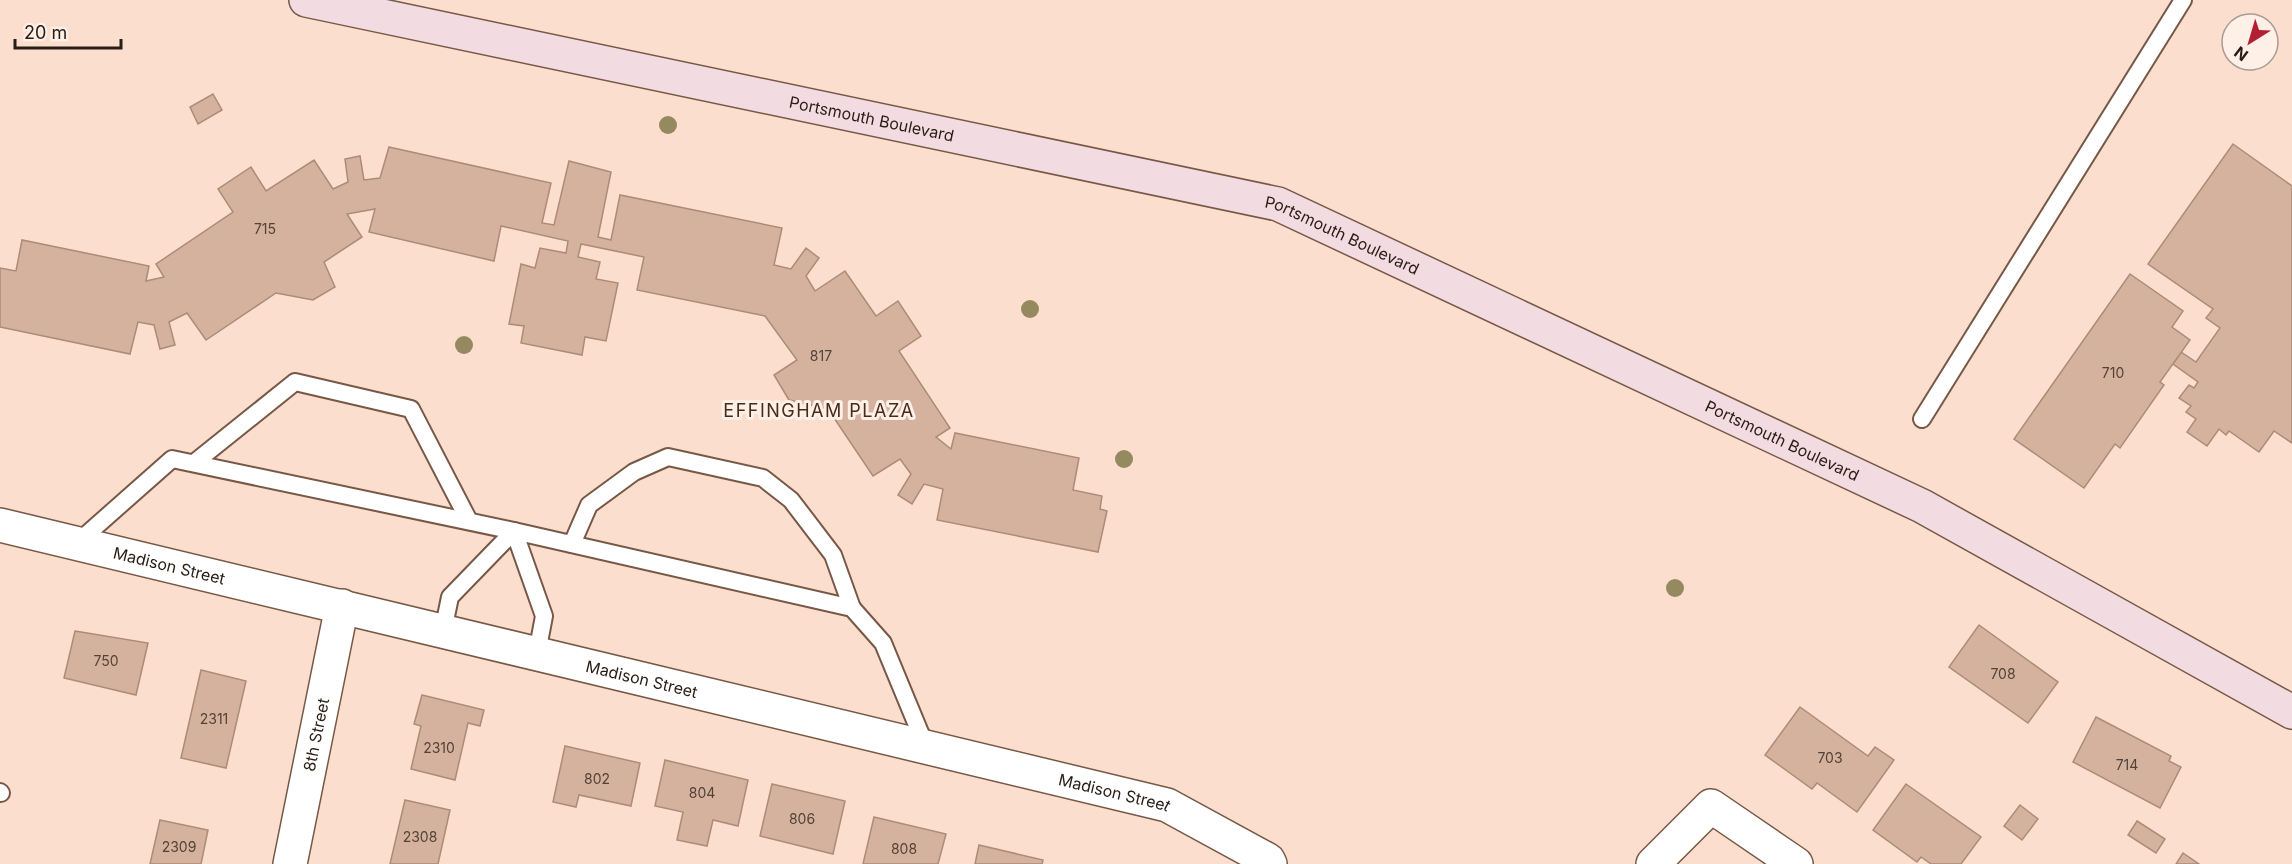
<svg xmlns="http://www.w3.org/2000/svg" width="2292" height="864" viewBox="0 0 2292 864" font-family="Inter,sans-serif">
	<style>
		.building { fill: #d5b29e; stroke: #ad8b78; stroke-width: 1.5 }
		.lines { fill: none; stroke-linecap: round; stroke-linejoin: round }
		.service-casing { stroke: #775846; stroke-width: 20 }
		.minor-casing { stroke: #775846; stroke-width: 36 }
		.secondary-casing { stroke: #775846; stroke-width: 36 }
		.service { stroke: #fff; stroke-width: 16 }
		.minor { stroke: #fff; stroke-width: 33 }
		.secondary { stroke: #f2dce1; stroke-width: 33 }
		.tree { fill: #958a5f }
		.labels { text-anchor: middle; stroke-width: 6; stroke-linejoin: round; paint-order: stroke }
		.number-label { font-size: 14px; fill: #544237 }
		.street-label { font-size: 16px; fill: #291c15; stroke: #feefe7 }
		.neighbourhood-label { font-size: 18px; letter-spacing: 1.5px; fill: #472b1b; stroke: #feefe7 }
	</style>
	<rect width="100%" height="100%" fill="#fcdece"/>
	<g class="building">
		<polygon points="213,94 222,110 198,124 190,107"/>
		<polygon points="2233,144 2292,186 2292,443 2274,431 2259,452 2229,431 2226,435 2219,429 2207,446 2187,432 2196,419 2186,412 2191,406 2179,398 2189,385 2194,388 2198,382 2173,364 2181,352 2196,362 2220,328 2206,318 2213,309 2148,264"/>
		<polygon points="389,147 551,183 542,223 554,225 569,161 611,172 598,237 611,240 620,195 782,228 774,265 791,269 806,248 819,258 806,276 815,291 845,271 876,316 898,301 921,336 899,351 950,428 936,437 951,449 955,433 1079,458 1073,490 1102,496 1100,509 1107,511 1098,552 937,520 943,489 924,484 912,504 898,495 911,474 900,459 873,476 828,409 789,400 774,375 797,360 765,316 637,290 644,257 581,244 578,257 600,262 596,279 618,283 606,341 585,337 582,355 521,343 524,326 509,324 521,264 535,268 540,248 566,253 568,241 501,226 494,261 369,232 375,209 347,214 362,237 324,262 335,287 313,300 276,293 206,340 187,313 169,322 175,345 160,349 154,325 138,322 130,354 0,327 0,268 16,271 22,240 149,266 146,281 164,277 156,264 233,212 218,189 251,167 266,191 314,160 333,189 348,182 345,159 360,156 364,180 380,178"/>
		<polygon points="2130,274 2183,311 2172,327 2190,340 2160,382 2164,385 2120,448 2115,444 2084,488 2014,439"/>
		<polygon points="1979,625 2058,682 2028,723 1949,667"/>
		<polygon points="75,631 148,643 136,695 64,678"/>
		<polygon points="201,670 246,681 226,768 181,758"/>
		<polygon points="422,695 484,710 480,726 468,723 455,780 411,769 421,726 414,724"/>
		<polygon points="1800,707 1868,756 1875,747 1894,760 1857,812 1817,783 1812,789 1765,755"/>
		<polygon points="2096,717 2171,756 2169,761 2181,767 2160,808 2073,762"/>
		<polygon points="565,746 640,763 631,806 579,795 576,807 553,802"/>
		<polygon points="665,760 748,780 738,826 713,820 707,846 677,840 683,812 655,806"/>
		<polygon points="772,784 845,801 833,854 760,836"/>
		<polygon points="1906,784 1981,837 1961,864 1931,864 1921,857 1917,862 1873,830"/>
		<polygon points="405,800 450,810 438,864 390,864"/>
		<polygon points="2020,805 2038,819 2022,840 2004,826"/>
		<polygon points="874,817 946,834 938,864 863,864"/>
		<polygon points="160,820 208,830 201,864 150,864"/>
		<polygon points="2137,821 2165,839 2156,853 2128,835"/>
		<polygon points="979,845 1043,860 1042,864 975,864"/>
		<polygon points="2183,853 2199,864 2176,864"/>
	</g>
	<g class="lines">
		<defs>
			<g id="service">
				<polyline points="1922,419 2183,0"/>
				<polyline points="194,463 295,382 411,409 469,521"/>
				<polyline points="77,543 172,459 514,531 852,608 883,643 926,747"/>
				<polyline points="572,544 589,505 634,472 668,457 763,478 791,500 833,555 852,608"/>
				<polyline points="443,631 450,597 514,531 544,616 537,653"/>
				<polyline points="0,792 1,793"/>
			</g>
			<g id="minor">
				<path id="s1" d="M0 525 1167 805 1268 860 1270 864"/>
				<path id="s2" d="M290 864 342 606"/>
				<polyline points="1653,864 1711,806 1796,864"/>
			</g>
			<g id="secondary">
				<path id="s3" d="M306 0 1278 204 1922 506 2292 712"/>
			</g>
		</defs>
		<use href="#service" class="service-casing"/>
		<use href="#minor" class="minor-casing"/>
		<use href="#secondary" class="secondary-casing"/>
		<use href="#service" class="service"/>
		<use href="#minor" class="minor"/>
		<use href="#secondary" class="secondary"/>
	</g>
	<g class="tree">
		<circle cx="668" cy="125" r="9"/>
		<circle cx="1030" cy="309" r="9"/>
		<circle cx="464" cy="345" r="9"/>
		<circle cx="1124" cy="459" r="9"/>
		<circle cx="1675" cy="588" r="9"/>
	</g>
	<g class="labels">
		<g class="number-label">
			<text x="265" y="234">715</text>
			<text x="821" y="361">817</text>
			<text x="2113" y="378">710</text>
			<text x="106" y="666">750</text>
			<text x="2003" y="679">708</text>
			<text x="214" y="724">2311</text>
			<text x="439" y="753">2310</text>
			<text x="1830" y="763">703</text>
			<text x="2127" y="770">714</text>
			<text x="597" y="784">802</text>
			<text x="702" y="798">804</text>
			<text x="802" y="824">806</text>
			<text x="420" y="842">2308</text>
			<text x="179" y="852">2309</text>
			<text x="904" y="854">808</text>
		</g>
		<g class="street-label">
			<text dy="6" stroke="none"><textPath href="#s3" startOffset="578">Portsmouth Boulevard</textPath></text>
			<text dy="6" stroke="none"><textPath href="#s3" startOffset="1064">Portsmouth Boulevard</textPath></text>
			<text dy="6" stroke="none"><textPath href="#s3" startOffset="1550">Portsmouth Boulevard</textPath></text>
			<text dy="6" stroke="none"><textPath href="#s1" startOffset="174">Madison Street</textPath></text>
			<text dy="6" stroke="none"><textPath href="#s1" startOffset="660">Madison Street</textPath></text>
			<text dy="6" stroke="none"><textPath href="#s2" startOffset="132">8th Street</textPath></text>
			<text dy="6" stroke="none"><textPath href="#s1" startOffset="1146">Madison Street</textPath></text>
		</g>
		<g class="neighbourhood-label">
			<text x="819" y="417">EFFINGHAM PLAZA</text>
		</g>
	</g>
	<g transform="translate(2250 42) rotate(217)"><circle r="28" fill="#feefe7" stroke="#a99b93" stroke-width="1.5"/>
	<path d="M0-4.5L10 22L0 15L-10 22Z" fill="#b21f34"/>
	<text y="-9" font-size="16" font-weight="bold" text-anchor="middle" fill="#291c15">N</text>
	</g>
	<path d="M15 39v9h106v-9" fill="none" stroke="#291c15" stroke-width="3"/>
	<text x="24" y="39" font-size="18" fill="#291c15" stroke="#feefe7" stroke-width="4.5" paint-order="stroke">20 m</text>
</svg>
